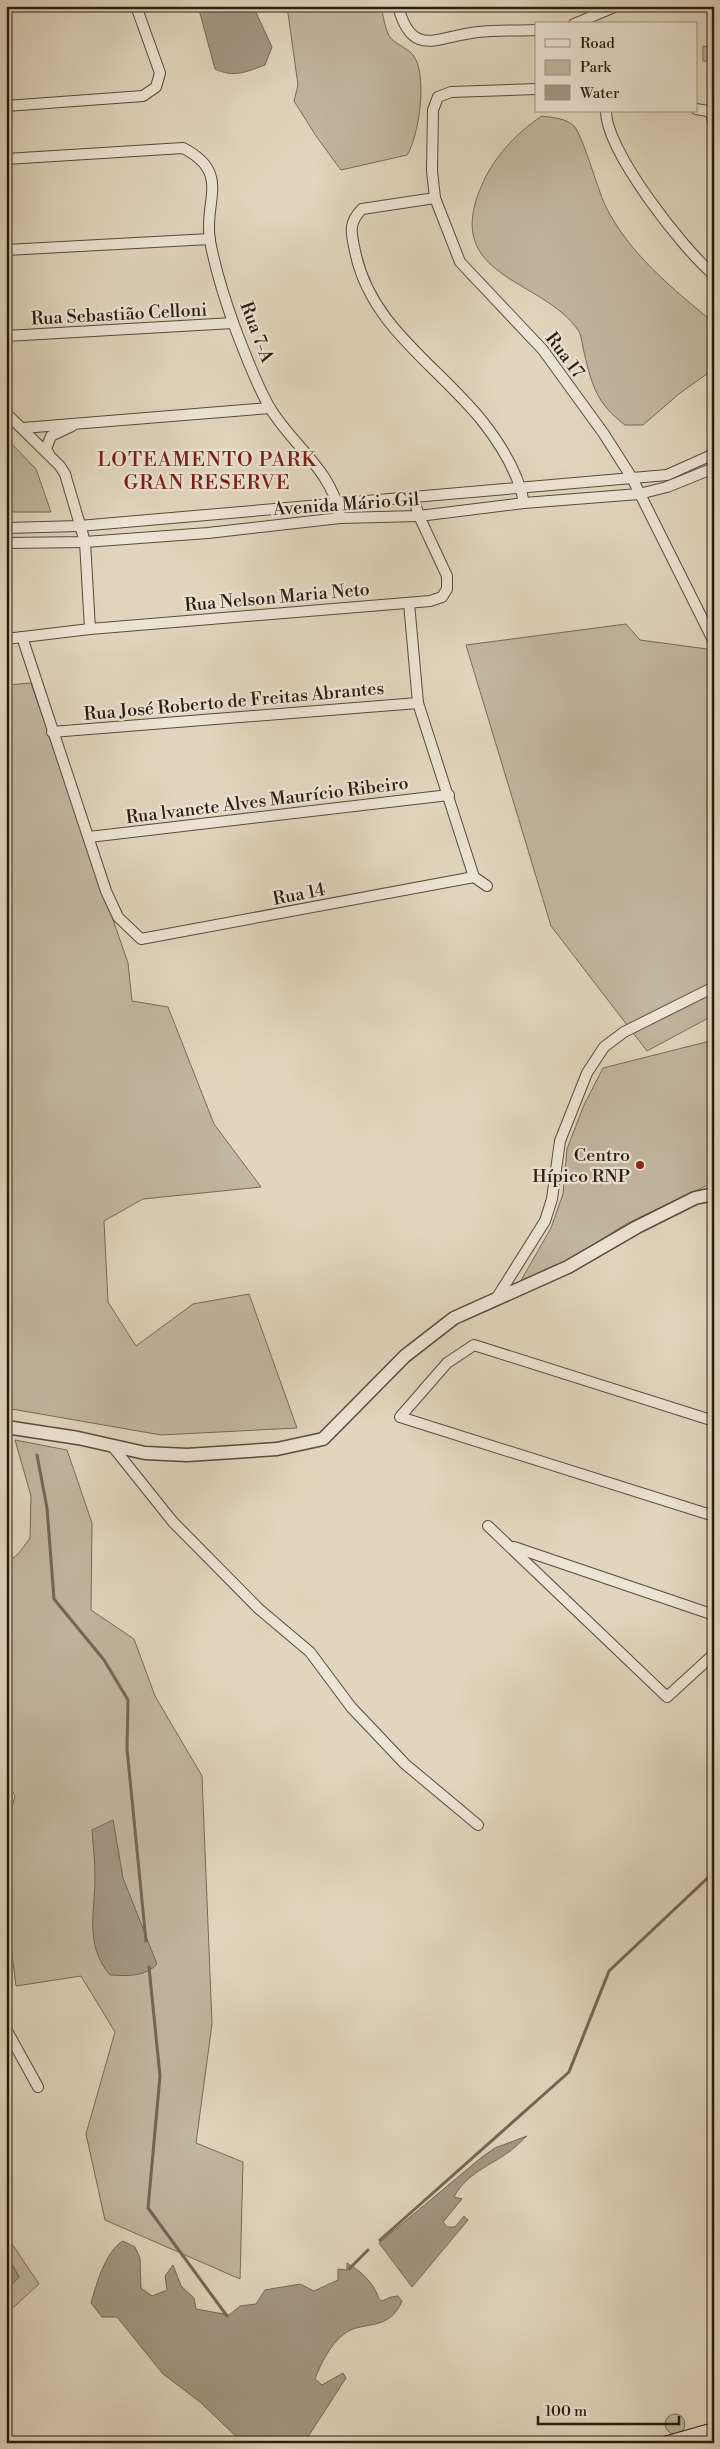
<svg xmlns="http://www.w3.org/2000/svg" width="720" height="2449" viewBox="0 0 720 2449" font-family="'Libre Bodoni',serif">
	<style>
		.green { fill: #c2b7a0; stroke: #766a58 }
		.water { fill: #a39783; stroke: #736655 }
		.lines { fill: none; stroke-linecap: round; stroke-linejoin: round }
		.stream { stroke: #736655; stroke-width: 3 }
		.minor-casing { stroke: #584b3c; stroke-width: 12 }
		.tertiary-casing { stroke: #584b3c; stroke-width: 15 }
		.secondary-casing { stroke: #2a1d11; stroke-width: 16 }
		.minor { stroke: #ece4d4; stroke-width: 10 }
		.tertiary { stroke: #ece4d4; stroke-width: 12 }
		.secondary { stroke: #ece4d4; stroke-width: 14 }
		.poi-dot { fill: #8f2418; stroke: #ece4d4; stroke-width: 2 }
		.labels { text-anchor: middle; stroke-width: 4.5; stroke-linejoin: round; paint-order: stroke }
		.street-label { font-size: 18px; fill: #2a1d11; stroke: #ece4d4 }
		.poi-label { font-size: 18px; fill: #2a1d11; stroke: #ece4d4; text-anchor: end }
		.quarter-label { font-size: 20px; letter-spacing: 1px; fill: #7a1f14; stroke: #ece4d4 }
	</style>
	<rect width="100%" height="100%" fill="#e1d6bd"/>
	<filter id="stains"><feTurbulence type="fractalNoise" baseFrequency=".004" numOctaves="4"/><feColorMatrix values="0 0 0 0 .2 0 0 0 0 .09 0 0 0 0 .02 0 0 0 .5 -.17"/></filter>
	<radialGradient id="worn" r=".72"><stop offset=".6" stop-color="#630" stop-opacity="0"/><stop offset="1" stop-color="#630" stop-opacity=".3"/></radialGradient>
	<g class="green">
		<path d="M287 6H381C383 15 385 28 389 36 395 45 410 48 415 58 427 79 419 136 407 155L341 170 316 136 294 101 298 85Z"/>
		<polygon points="708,6 714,6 714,30 709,31"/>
		<polygon points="703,46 714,48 714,62 703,61"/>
		<path d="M542 116C554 118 565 118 574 126 582 134 598 190 605 205 629 254 673 289 714 323V369L680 393 643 425H625C597 404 592 386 584 352 582 345 582 335 578 330 542 278 442 278 481 187 493 158 516 133 542 116Z"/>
		<polygon points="6,438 36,469 51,512 6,512"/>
		<polygon points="626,624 640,640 707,649 714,661 714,1015 647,1051 551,926 466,645"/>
		<polygon points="31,683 128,963 132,1001 168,1007 214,1124 261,1187 143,1199 104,1221 108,1302 136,1346 193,1304 249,1294 297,1428 161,1435 6,1408 6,685"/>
		<polygon points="714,1040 714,1182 626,1224 558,1267 519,1284 551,1228 563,1194 567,1149 584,1105 603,1068"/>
		<polygon points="15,1440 67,1450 92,1523 91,1610 134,1639 155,1696 202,1776 212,2024 196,2143 243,2162 240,2279 105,2220 86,2134 115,2032 81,1976 16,1986 6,1905 6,1828 15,1796 6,1781 6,1564 19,1553 30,1538 31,1496"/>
		<polygon points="6,2235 39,2284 6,2314"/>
		<circle cx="675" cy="2424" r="10"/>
	</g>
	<g class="water">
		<path d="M198 6H253L272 47 265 65C246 72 234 78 215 69Z"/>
		<path d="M113 1820 123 1878 157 1964C145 1977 127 1976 110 1975 84 1944 95 1913 95 1876 95 1861 93 1845 92 1830Z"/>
		<path d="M527 2136C521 2141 516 2147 509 2152 489 2166 466 2174 454 2197L462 2199 443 2222 447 2227H455L464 2216 468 2220 412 2287 379 2243 482 2157 495 2148Z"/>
		<path d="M123 2241 135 2247 140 2258 141 2288 152 2296 167 2290 165 2276 173 2265 181 2286 194 2298 196 2309 229 2315 240 2306 256 2304 265 2290 300 2284 314 2291 338 2280V2269L347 2270V2263C362 2272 374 2283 379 2299L382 2301 391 2297 398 2296 402 2301C389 2333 361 2320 344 2334 330 2345 321 2363 315 2379L322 2385 343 2373 346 2378 304 2443H243L200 2402 163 2374 117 2317H102L91 2303C96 2285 106 2250 123 2241Z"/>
		<polygon points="6,2253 19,2277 6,2291"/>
	</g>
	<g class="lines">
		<g class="stream">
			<polyline points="37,1455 47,1508 54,1599 104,1660 128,1700 127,1749 146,1941"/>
			<polyline points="149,1967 160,2076 148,2208 227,2316"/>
			<polyline points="380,2240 569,2072 609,1971 714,1872"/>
			<polyline points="349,2269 368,2250"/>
		</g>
		<defs>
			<g id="minor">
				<path d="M398 6C412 60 438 36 478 32 497 30 517 31 536 30"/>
				<polyline points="574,24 617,6"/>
				<polyline points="536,89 451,92 438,97 433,110 432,171 435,198 460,262 543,350 604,434 632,478 714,642"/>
				<polyline points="6,106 143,96 156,87 160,73 136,6"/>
				<polyline points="696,109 714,112"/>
				<path d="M606 111C606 151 683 249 714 275"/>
				<polyline points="710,111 714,124"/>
				<path d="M6 159 183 148C232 173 203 201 210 241 215 267 225 300 234 325 243 349 257 386 270 408 293 446 334 472 340 518"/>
				<path d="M435 198 362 209C348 223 351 233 355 251 370 327 438 365 483 422 501 445 519 475 524 503"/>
				<polyline points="6,250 210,239"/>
				<polyline points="6,336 233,323"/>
				<polyline points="6,413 60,466 65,474 85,542 90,629"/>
				<polyline points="23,428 270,408"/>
				<polyline points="49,454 46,449 51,436 72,426"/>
				<polyline points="6,528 79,526 667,475 714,454"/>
				<polyline points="6,543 85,542 208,533 340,518 419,516 524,503 639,494 667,487 714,468"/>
				<polyline points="409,603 418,703 474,877 487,886"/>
				<polyline points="22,637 106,891 118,917 141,939 474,877"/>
				<polyline points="6,639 90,629 430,601 442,597 447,589 447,576 419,516 413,497"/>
				<polyline points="52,732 418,703"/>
				<polyline points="89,837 449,795"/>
				<polyline points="496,1299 545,1221 552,1199 560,1141 587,1073 604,1047 624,1032 714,987"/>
				<polyline points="714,1421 474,1345 447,1363 400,1417 714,1516"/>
				<polyline points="113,1447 173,1522 259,1609 310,1652 351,1707 405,1764 478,1825"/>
				<polyline points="488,1526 667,1697 714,1654"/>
				<polyline points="514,1547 714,1615"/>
				<polyline points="6,2029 38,2087"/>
			</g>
			<polyline id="tertiary" points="6,1427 78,1438 145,1453 187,1455 277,1449 323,1439 405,1356 454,1318 568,1267 637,1227 695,1198 714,1194"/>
			<polyline id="secondary" points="668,2443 714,2430"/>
		</defs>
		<use href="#minor" class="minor-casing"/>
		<use href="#tertiary" class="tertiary-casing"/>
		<use href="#secondary" class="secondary-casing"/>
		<use href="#minor" class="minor"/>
		<use href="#tertiary" class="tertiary"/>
		<use href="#secondary" class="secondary"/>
	</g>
	<circle class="poi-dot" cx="640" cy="1165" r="5"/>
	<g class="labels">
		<g class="street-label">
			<text transform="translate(119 314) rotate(-3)" y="6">Rua Sebastião Celloni</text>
			<text transform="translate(257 332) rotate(69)" y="6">Rua 7-A</text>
			<text transform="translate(565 355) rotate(53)" y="6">Rua 17</text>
			<text transform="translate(346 504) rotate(-4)" y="6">Avenida Mário Gil</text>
			<text transform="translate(277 597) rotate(-5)" y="6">Rua Nelson Maria Neto</text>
			<text transform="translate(234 701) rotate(-5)" y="6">Rua José Roberto de Freitas Abrantes</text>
			<text transform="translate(267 800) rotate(-7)" y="6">Rua lvanete Alves Maurício Ribeiro</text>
			<text transform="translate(299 894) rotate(-11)" y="6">Rua 14</text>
		</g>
		<g class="poi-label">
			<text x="630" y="1161">Centro<tspan x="630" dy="21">Hípico RNP</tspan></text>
		</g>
		<g class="quarter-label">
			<text x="207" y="466">LOTEAMENTO PARK<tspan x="207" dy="23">GRAN RESERVE</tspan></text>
		</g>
	</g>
	<rect width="720" height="2449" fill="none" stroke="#e1d6bd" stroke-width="25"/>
	<rect x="8" y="8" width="705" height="2434" fill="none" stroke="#2a1d11" stroke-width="2.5"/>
	<rect x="12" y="12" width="695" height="2424" fill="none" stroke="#2a1d11"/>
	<rect x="535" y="22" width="162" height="90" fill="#ece4d4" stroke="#9e9486"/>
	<rect x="545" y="39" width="25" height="8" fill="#ece4d4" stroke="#9e9486"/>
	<text x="580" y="48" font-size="15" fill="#2a1d11">Road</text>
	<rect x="545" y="60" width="25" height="15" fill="#c2b7a0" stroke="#9e9486"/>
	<text x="580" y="72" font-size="15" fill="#2a1d11">Park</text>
	<rect x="545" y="85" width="25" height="15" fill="#a39783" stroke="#9e9486"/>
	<text x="580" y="98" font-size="15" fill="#2a1d11">Water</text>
	<path d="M538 2416v8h141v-8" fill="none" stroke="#2a1d11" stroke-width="2.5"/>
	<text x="545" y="2416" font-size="15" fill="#2a1d11" stroke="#ece4d4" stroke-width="4" paint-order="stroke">100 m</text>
	<rect width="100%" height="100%" filter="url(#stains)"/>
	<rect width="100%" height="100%" fill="url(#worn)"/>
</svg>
